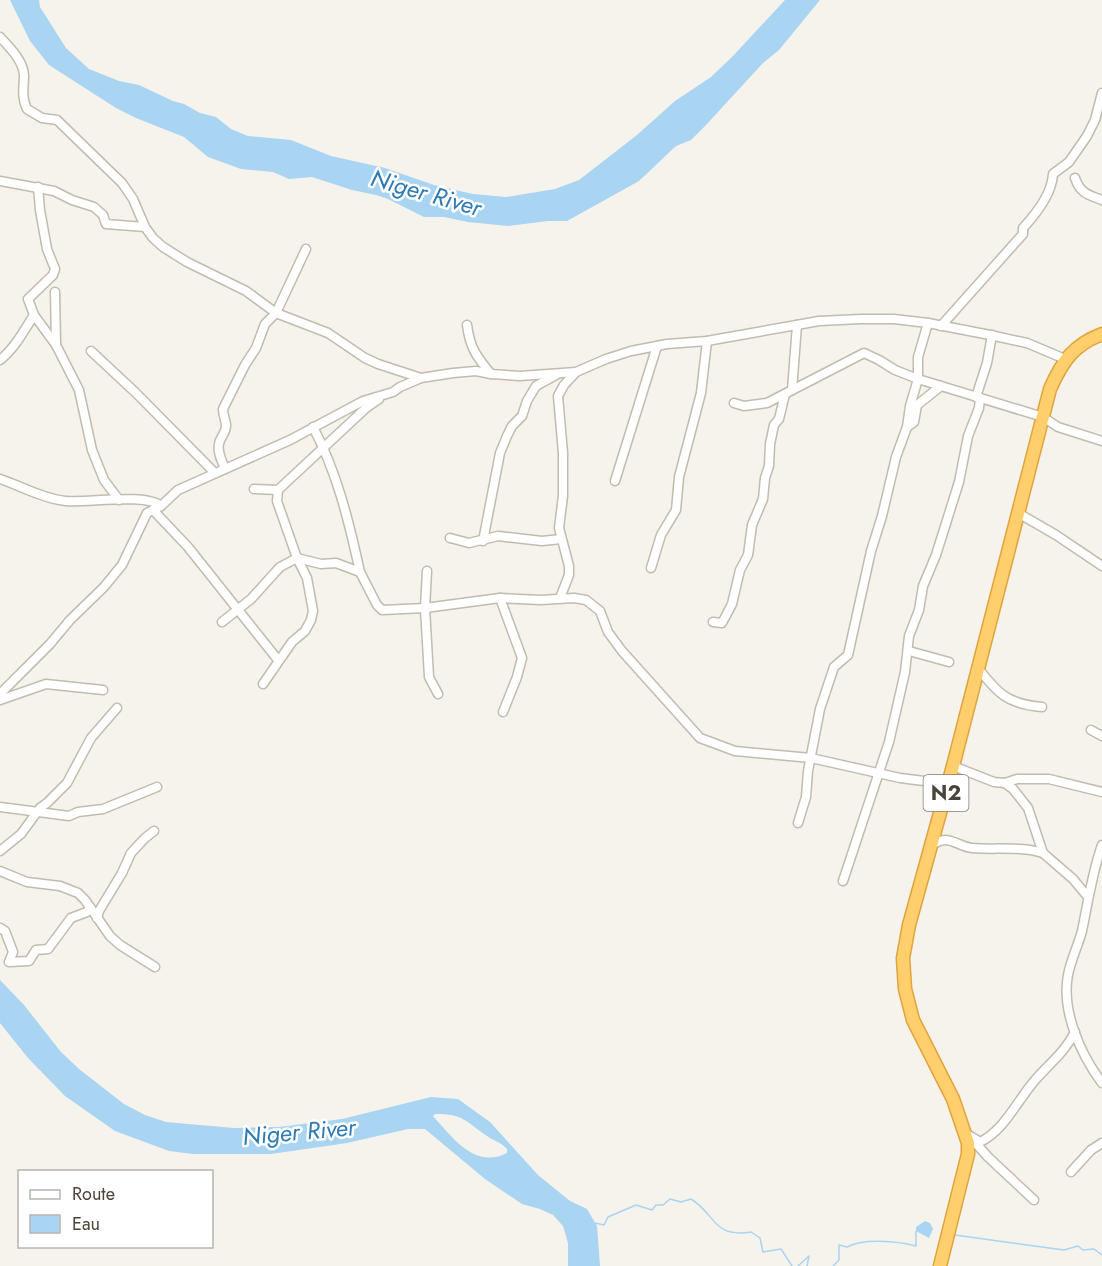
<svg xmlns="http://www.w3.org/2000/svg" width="1102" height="1266" viewBox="0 0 1102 1266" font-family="Jost,sans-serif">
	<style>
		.water { fill: #a9d4f2; fill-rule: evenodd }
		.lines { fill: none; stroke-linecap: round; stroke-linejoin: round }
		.stream { stroke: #a9d4f2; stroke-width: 1.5 }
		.minor-casing { stroke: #c2bbae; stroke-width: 11 }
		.highway-casing { stroke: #e0a43c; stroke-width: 15 }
		.minor { stroke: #fff; stroke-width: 8 }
		.highway { stroke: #ffcf6e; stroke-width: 12 }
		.labels { text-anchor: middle; stroke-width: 5; stroke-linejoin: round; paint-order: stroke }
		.shield { fill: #fff; stroke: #817c74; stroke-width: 1.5 }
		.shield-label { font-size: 21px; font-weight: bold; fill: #4b4439 }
		.water-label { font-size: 24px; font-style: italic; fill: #2e7ab2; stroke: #fff }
	</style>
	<rect width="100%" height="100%" fill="#f6f3ec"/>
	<g class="water">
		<polygon points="10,0 39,0 40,7 66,48 89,69 119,81 139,85 173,101 184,104 200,113 216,117 231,129 248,136 291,140 331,156 385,168 434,185 473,194 506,197 555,189 579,180 637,135 675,101 711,77 732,57 785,0 820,0 779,50 763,63 706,125 691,140 676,146 639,181 567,221 548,221 508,226 468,222 444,217 424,217 388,199 376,195 352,190 312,177 289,179 273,172 241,169 208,157 184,137 136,118 116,108 49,65 30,41"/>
		<path d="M0 980 24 1005 61 1052 79 1069 124 1104 145 1115 166 1122 234 1128 279 1127 342 1119 431 1097 458 1099 490 1122 538 1175 570 1201 587 1209 597 1226 600 1266H568V1243L563 1226 553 1215 540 1209 522 1204 485 1179 425 1129H408L347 1143 271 1154H193L169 1151 115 1131 65 1096 28 1058 0 1023ZM435 1114C464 1114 465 1121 487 1136 494 1141 501 1142 507 1149V1153C475 1170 451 1136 433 1116Z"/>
		<polygon points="925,1221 930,1223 933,1229 929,1238 916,1231 916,1227"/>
	</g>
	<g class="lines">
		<g class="stream">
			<path d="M595 1223 604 1225 608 1217 636 1205 652 1210 656 1205H663L670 1199 681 1202 691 1199C716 1214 712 1238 751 1232L760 1238 763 1252 781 1249 792 1266"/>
			<polyline points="955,1235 1064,1250 1078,1246 1083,1250 1094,1249 1102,1255"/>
			<polyline points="798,1266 809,1256 807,1266"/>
			<path d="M833 1266 839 1260V1245L847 1247C863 1238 897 1241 916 1246V1231"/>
		</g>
		<defs>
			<g id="minor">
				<path d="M0 37C9 47 23 60 24 75 24 87 21 97 27 109L42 118 57 120 122 183 133 199 145 227 153 238 163 247 187 262 246 291 276 313 328 333 365 358 378 364 421 378"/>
				<path d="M1075 178C1080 193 1088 195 1102 200"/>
				<polyline points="0,181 54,191 72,200 94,207 103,215 106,224 145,227"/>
				<polyline points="38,187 40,210 47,249 55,269 53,275 28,299 34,315 56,345 79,390 92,450 104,480 119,500"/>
				<polyline points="55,292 56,345"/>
				<path d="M467 325C470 348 476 356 491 374"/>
				<path d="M941 326 1023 234V228C1036 214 1052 193 1053 174L1069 162 1087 136 1095 120 1102 93"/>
				<polyline points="91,351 136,393 215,473"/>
				<path d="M0 360C15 348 23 332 34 315"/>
				<polyline points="792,390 797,325"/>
				<polyline points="976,397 987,363 992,335"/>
				<polyline points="734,403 744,406 767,403 864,353 879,360 895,370 918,379 1043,417 1058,427 1102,441"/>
				<path d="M313 427C337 472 349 522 360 572"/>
				<polyline points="907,427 914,422 917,405 941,386"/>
				<path d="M225 469C222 461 217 452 219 444 220 437 227 432 226 424 225 419 223 415 223 409L245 365 256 348 265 324 276 313 306 249"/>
				<path d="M0 479C21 486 44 499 66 501 89 503 145 493 161 506"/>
				<polyline points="615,481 657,346"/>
				<polyline points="254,489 278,490 366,408 379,399"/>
				<polyline points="153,510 188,547 278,660"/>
				<polyline points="1018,513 1056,535 1102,566"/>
				<polyline points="450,538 469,543 498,536 542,541 561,539"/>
				<polyline points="483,541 500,453 507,436 512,426 522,416 527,401 536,386 556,375"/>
				<polyline points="651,568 661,535 676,510 679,477 701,393 707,341"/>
				<polyline points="427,571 425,608 429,677 438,694"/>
				<polyline points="500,598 522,658 517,677 503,712"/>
				<polyline points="560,598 569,575 569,566 559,528 563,496 563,453 558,396 564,385 576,372"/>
				<polyline points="222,622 251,599 280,567 297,558 321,564 336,563 360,572 377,605 382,610 425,608 500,598 541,600 574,598 586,600 600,611 608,632 622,651 700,738 735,751 811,758 900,778 948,784"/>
				<polyline points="713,622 722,623 732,604 740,570 748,555 752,525 763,499 765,478 769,466 770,444 774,425 779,419 785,394"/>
				<polyline points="909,651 949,662"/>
				<path d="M978 668C998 694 1008 704 1042 707"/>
				<polyline points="263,684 292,642 305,631 311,620 313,611 307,578 297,558 277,501 278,490"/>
				<polyline points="0,694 50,644 70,620 104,587 122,565 147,513 161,506 178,490 290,440 363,401 393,392 400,387 421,378 453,373 476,371 491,374 520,376 576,372 606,359 631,351 667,344 707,341 819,321 861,319 894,319 928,323 990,335 1027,343 1065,359"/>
				<polyline points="0,700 46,684 103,690"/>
				<polyline points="1091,730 1102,736"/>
				<polyline points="953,766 994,782 1005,783 1017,779 1049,779 1102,792"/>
				<polyline points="1005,783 1013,789 1028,808 1043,853 1073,879 1088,897"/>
				<polyline points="0,807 69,816 78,812 103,809 157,787"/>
				<polyline points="798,823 806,797 808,771 820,709 834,667 848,655 871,551 882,516 896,457 907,427 910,406 918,379 918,357 928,323"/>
				<path d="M931 845C936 843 940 840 945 840 954 840 962 847 972 848 995 850 1020 846 1043 853"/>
				<path d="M1102 845C1092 873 1088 902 1082 931 1078 946 1071 959 1068 975 1061 1011 1081 1055 1102 1083"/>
				<polyline points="0,851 21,834 40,808 47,803 67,783 91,738 117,708"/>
				<polyline points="0,871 27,882 60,886 78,893 85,900 110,936 120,945 155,967"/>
				<polyline points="843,881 889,742 905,672 909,636 919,610 923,586 936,555 959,482 968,436 979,408 980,398"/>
				<polyline points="97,918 99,911 122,873 131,853 145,838 154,831"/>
				<polyline points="0,928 5,931 13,952 9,962 29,961 36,950 48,949 71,918 87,912 90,907"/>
				<path d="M965 1133 980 1142C1005 1130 1018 1099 1036 1079 1050 1063 1065 1052 1075 1032"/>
				<polyline points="972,1139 988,1157 1034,1200"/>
				<polyline points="1071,1172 1091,1150 1102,1143"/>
			</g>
			<path id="highway" d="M940 1266 968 1154V1143L953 1099 913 1020 905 989 903 958 909 925 953 766 1050 389C1062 362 1073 345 1102 334"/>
		</defs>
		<use href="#minor" class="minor-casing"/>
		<use href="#highway" class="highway-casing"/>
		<use href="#minor" class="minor"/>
		<use href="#highway" class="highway"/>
	</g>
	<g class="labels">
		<rect class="shield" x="923.5" y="775" width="45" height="36" rx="4.5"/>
		<g class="shield-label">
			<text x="946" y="800">N2</text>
		</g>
		<g class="water-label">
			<text transform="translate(426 193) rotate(16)" y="8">Niger River</text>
			<text transform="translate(299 1132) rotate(-5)" y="8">Niger River</text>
		</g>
	</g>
	<rect x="18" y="1170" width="195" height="78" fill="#ffffff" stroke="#b7b4b0" stroke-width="1.5"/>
	<rect x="30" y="1190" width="30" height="9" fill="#ffffff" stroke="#b7b4b0" stroke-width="1.5"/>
	<text x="72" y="1200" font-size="18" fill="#4b4439">Route</text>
	<rect x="30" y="1215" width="30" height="18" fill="#a9d4f2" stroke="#b7b4b0" stroke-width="1.5"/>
	<text x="72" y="1230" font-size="18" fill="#4b4439">Eau</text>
</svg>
